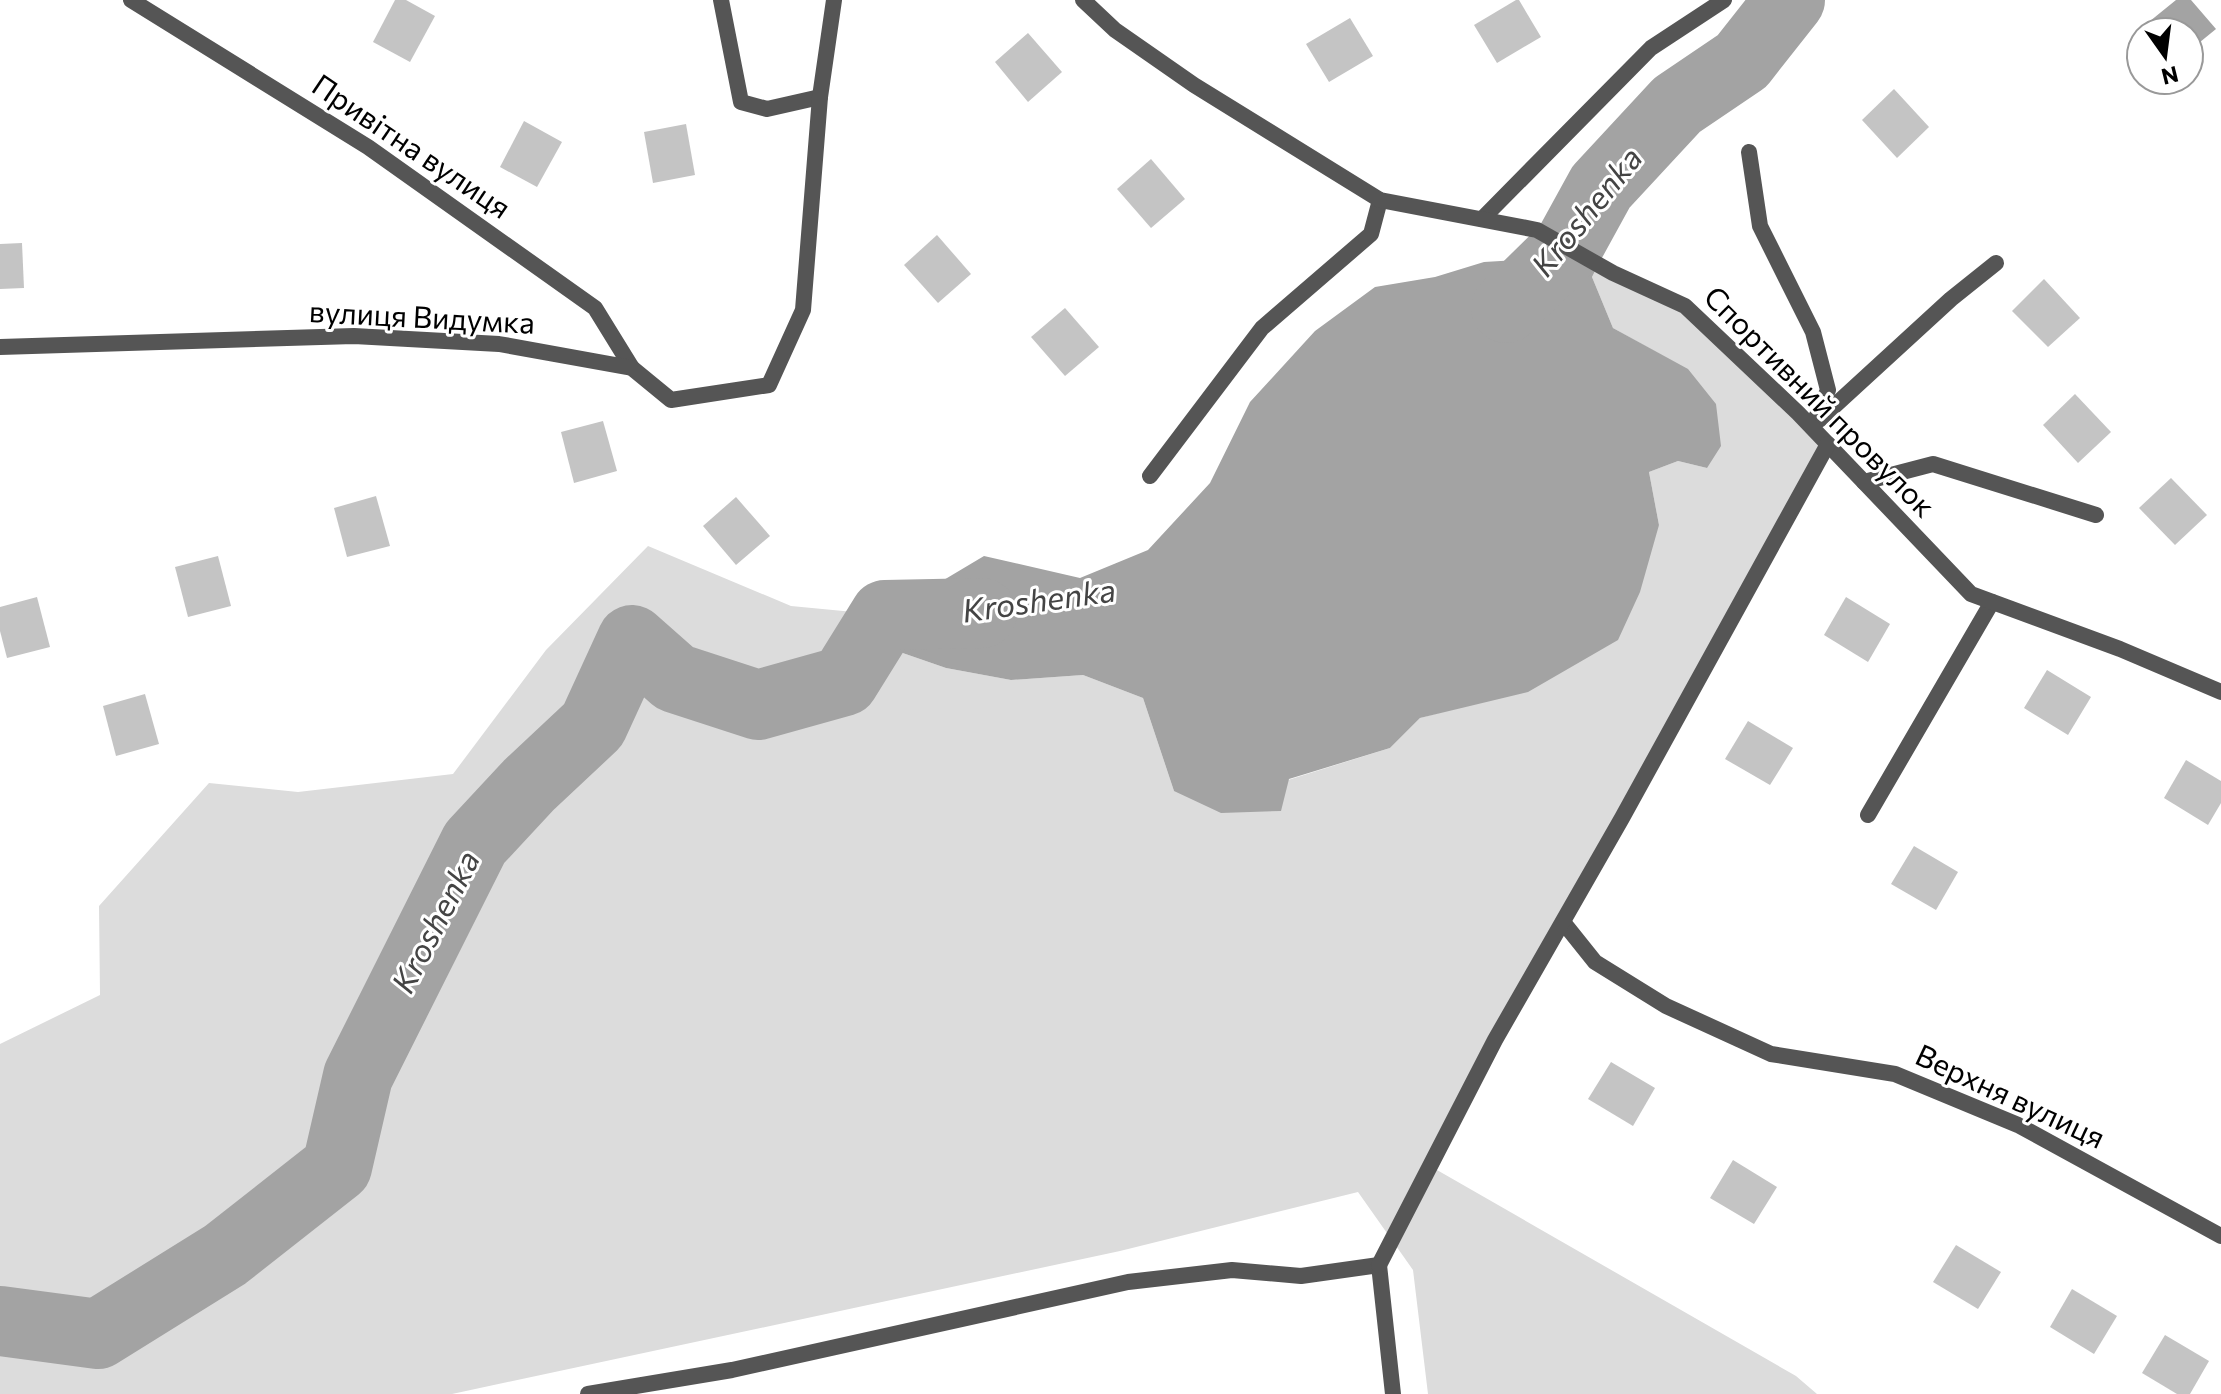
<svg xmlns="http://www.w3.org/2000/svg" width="2221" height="1394" viewBox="0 0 2221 1394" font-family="Commissioner,sans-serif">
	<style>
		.green { fill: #dcdcdc }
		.water { fill: #a3a3a3 }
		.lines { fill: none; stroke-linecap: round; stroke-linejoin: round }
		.river { stroke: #a3a3a3; stroke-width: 70 }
		.building { fill: #c4c4c4 }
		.service { stroke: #555; stroke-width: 16 }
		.minor { stroke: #555; stroke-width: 16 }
		.labels { text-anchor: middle; stroke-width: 6; stroke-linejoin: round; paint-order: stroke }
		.street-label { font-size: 30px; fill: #000; stroke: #fff }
		.water-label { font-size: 32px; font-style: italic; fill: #444; stroke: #fff }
	</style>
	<rect width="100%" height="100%" fill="#fff"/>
	<polygon class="green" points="1598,265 1685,306 1828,444 1430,1166 1796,1376 1817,1394 1428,1394 1413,1270 1358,1192 1120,1251 452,1394 0,1394 0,1044 100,995 99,906 209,783 298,792 453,774 546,650 648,546 791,606 885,615 894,650 946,668 1011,680 1083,675 1143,698 1174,791 1288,780 1390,748 1420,718 1468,705 1659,525 1649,472 1678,461 1707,468 1688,370 1613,328 1592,277"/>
	<g class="water">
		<polygon points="2176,0 2191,0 2216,29 2189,51 2189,32 2141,32 2141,43 2134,34"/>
		<polygon points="1568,247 1598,265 1592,277 1613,328 1688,369 1716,404 1721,446 1707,468 1678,461 1649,472 1659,525 1640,592 1618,640 1528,692 1420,718 1390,748 1289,779 1281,811 1221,813 1174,791 1143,698 1083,675 1011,680 946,668 894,650 885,615 984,556 1080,578 1148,550 1210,483 1250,402 1315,331 1375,287 1435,277 1484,262 1536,259"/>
	</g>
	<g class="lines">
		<g class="river">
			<polyline points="1506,308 1568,247 1601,187 1677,105 1742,61 1790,0"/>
			<polyline points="0,1321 98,1334 225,1255 337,1167 358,1076 475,843 529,785 593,725 632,640 675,678 758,705 844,681 885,615 982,613"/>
		</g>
	</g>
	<g class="building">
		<polygon points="395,0 406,0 435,16 410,62 373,42"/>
		<polygon points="1516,0 1519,0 1541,37 1497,63 1474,25"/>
		<polygon points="1350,18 1373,56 1329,82 1306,44"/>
		<polygon points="1028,33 1062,72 1028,102 995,62"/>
		<polygon points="1894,89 1929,127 1897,158 1862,120"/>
		<polygon points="524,121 562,142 537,187 500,167"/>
		<polygon points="686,124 695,175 653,183 644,132"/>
		<polygon points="1151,159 1185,199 1151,228 1117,189"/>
		<polygon points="937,235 971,274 938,303 904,265"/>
		<polygon points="22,243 24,288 0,289 0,244"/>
		<polygon points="2044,279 2080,318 2048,347 2012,311"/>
		<polygon points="1065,308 1099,347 1065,376 1031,337"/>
		<polygon points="2075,394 2111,432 2078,463 2043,425"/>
		<polygon points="603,421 617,471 574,483 561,432"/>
		<polygon points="2171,478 2207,515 2175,545 2139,508"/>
		<polygon points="376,496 390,546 347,557 334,508"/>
		<polygon points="736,497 770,536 736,565 703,526"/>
		<polygon points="218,556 231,606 188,617 175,567"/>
		<polygon points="37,597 50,647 7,658 0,631 0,607"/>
		<polygon points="1846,597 1890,624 1868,662 1824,635"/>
		<polygon points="2047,670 2091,697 2068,735 2024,708"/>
		<polygon points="145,694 159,744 116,756 103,706"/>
		<polygon points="1748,721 1793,748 1770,785 1725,759"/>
		<polygon points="2186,760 2221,781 2221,803 2208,825 2164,798"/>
		<polygon points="1914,846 1958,872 1936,910 1891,884"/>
		<polygon points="1611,1062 1655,1088 1633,1126 1588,1099"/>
		<polygon points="1733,1160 1777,1187 1754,1224 1710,1198"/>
		<polygon points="1956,1245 2001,1272 1978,1309 1933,1282"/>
		<polygon points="2072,1289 2117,1316 2094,1354 2050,1327"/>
		<polygon points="2165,1335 2209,1361 2190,1394 2177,1394 2142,1373"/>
	</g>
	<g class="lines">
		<g class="service">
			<polyline points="721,0 741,102 767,109 820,97"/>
			<polyline points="1749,152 1760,226 1813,332 1828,390 1812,427"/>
			<polyline points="1482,219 1651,48 1724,0"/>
			<polyline points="1819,420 1951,299 1996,263"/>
			<polyline points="1150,476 1262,328 1371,234 1380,200"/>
			<polyline points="1864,482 1933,464 2096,515"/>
			<polyline points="1868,815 1992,602"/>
			<polyline points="588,1394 732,1370 1128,1282 1232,1270 1301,1276 1379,1265 1393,1394"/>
		</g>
		<g class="minor">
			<polyline points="131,0 368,147 595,308 632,368"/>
			<polyline points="1083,0 1115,30 1194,85 1380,200 1537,230 1613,273 1685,306 1798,413 1971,594 2120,649 2221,692"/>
			<polyline points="0,347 354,336 499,344 632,368 671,400 769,385 803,310 820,97 834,0"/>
			<polyline points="1563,922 1595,962 1666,1006 1771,1054 1895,1074 2018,1125 2221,1236"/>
			<polyline points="1379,1265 1495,1040 1622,818 1828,444"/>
		</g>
	</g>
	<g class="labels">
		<g class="street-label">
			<text transform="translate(411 147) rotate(34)" y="10">Привітна вулиця</text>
			<text transform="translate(422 318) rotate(3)" y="10">вулиця Видумка</text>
			<text transform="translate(1819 402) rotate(45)" y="10">Спортивний провулок</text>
			<text transform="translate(2010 1097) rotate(25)" y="10">Верхня вулиця</text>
		</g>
		<g class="water-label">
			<text transform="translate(1587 212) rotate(-51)" y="11">Kroshenka</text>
			<text transform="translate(1039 601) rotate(-8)" y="11">Kroshenka</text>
			<text transform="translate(436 922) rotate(-63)" y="11">Kroshenka</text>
		</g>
	</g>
	<g transform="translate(2165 56) rotate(166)"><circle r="38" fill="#ffffff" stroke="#999999" stroke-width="2"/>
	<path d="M0-6L14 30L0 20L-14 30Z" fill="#000000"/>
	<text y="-12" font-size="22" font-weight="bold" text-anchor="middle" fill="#000000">N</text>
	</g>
</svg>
